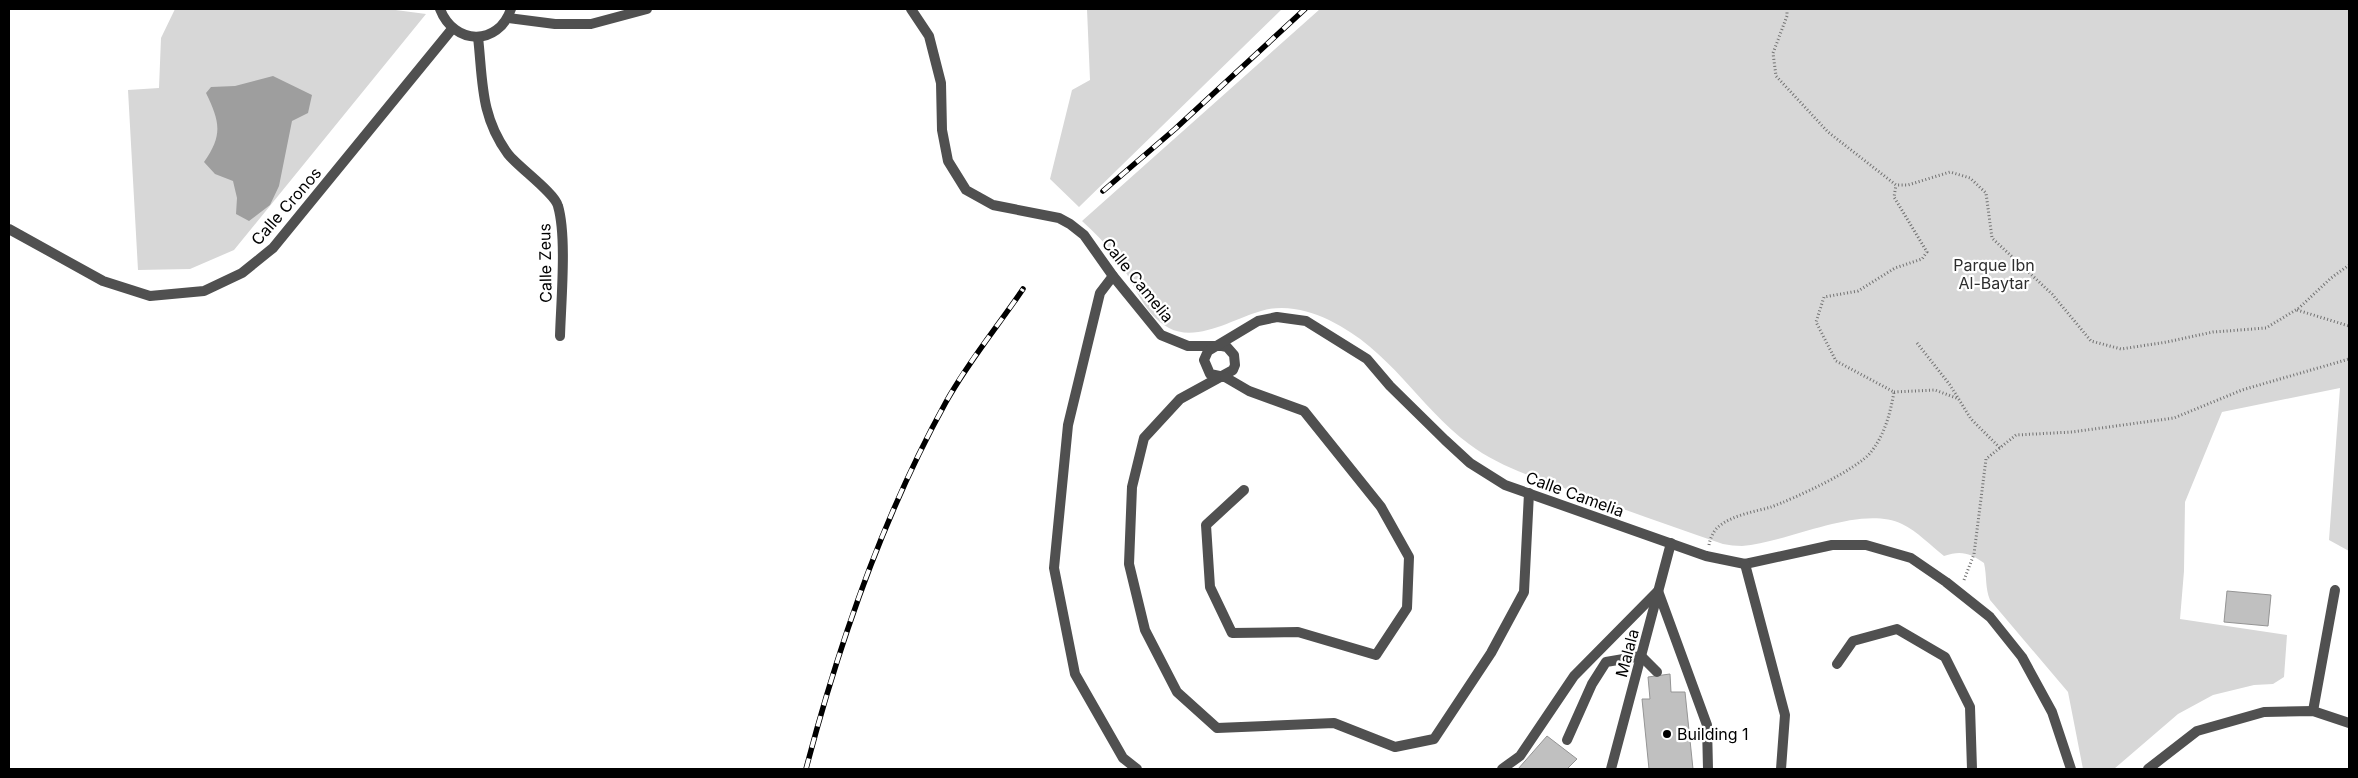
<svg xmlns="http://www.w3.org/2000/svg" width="2358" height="778" viewBox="0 0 2358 778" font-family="Inter,sans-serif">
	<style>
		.green { fill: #d7d7d7 }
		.water { fill: #9e9e9e }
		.building { fill: #c0c0c0; stroke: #949494 }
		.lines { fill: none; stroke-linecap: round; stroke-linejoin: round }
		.path { stroke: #727272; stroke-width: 3; stroke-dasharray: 1 2.5; stroke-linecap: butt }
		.street { stroke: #505050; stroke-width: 10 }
		.rail-casing { stroke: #000; stroke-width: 5.5 }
		.rail { stroke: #fff; stroke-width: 4; stroke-dasharray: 11; stroke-linecap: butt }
		.poi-dot { fill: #000; stroke: #fff; stroke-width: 2 }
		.labels { text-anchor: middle; stroke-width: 4.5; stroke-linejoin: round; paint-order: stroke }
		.street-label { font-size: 16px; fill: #000; stroke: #fff }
		.park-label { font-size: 16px; fill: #2e2e2e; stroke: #fff }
		.poi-label { font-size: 16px; fill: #000; stroke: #fff; text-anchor: start }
	</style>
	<rect width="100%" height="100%" fill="#fff"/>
	<g class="green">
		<polygon points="175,9 388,9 426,14 234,250 190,269 138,270 128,90 159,88 161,38"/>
		<polygon points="1087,9 1282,9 1079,207 1050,179 1072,90 1090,80"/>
		<path d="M1320 9H2349V551L2329 540 2340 388 2222 412 2185 502 2184 571 2180 619 2287 635 2284 677 2273 684 2254 685 2213 695 2178 714 2114 769H2083L2068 692 1990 600C1985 588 1987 576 1984 563 1970 553 1961 550 1944 556 1931 546 1917 531 1902 524 1859 504 1788 543 1742 546 1736 546 1729 545 1723 544 1676 528 1629 511 1581 494 1543 480 1502 469 1469 444 1418 406 1391 350 1329 320 1309 310 1283 304 1261 311 1235 318 1197 343 1169 328 1144 315 1134 283 1119 261 1108 246 1096 234 1082 221Z"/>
	</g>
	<path class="water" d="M273 76 312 95 308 113 292 121 279 186 270 205 249 221 236 214 237 198 233 181 215 174 204 162C223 135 220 122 206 93L211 87 235 86Z"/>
	<g class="building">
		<polygon points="2227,591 2271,595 2268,626 2224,622"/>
		<polygon points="1670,674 1671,692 1685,692 1693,769 1649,769 1642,699 1650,699 1648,677"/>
		<polygon points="1547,736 1577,759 1567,769 1518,769"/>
	</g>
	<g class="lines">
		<g class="path">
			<polyline points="1787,9 1787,16 1773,53 1776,76 1828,132 1896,185 1908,185 1950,172 1970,178 1986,193 1992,238 2052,294 2091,341 2121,349 2167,342 2213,332 2266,328 2299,308 2331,278 2349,265"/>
			<polyline points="2297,310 2349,326"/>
			<polyline points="1917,343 1950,385 1971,419 2000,448"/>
			<polyline points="1894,392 1935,390 1959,399"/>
			<path d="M1709 545C1710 539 1713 532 1717 528 1731 515 1754 512 1771 507 1793 499 1857 470 1871 452 1885 434 1890 414 1894 392L1836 361 1816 322 1824 297 1858 291 1895 268 1922 259 1927 252 1894 197 1896 185"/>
			<polyline points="1964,580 1974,554 1986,459 2016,435 2072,432 2174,418 2242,390 2349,359"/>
		</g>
		<g class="street">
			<path d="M440 9C454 45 498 47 511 9"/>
			<polyline points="911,9 929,36 941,83 942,130 948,161 966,190 993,205 1059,218 1070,224 1084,235 1113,276 1161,335 1188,346 1222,346 1227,347 1234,355 1235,365 1233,370 1180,399 1144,438 1132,487 1129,564 1145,630 1177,692 1217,728 1334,723 1395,747 1434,739 1491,653 1524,592 1529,493"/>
			<polyline points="508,18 555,24 591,24 647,9"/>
			<path d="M478 37C483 81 480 116 508 154 518 167 555 193 558 206 567 237 561 301 560 336"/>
			<polyline points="9,229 103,281 150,296 204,291 242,273 273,248 452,29"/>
			<polyline points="1113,276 1100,293 1068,425 1054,568 1075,674 1123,758 1137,769"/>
			<polyline points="1224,377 1210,374 1204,360 1208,351 1258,321 1277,317 1306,321 1367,359 1390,386 1445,440 1470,463 1505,485 1706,556 1745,564 1832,545 1866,545 1911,558 1946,582 1990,617 2022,657 2052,712 2071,769"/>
			<polyline points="1225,377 1249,391 1304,411 1381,507 1409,557 1407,608 1376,655 1298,632 1232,633 1210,587 1206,525 1244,490"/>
			<polyline points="1745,564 1785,715 1781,769"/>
			<polyline points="1837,664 1853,641 1897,629 1945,657 1970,707 1972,769"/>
			<polyline points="2313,711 2335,590"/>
			<polyline points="1567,740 1592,684 1606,662 1641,656 1657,672"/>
			<polyline points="1502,769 1520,756 1574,676 1658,591 1707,725 1708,769"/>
			<polyline points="1611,769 1671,543"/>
			<polyline points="2148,769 2197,731 2264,712 2313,711 2349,723"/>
		</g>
		<defs>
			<g id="rail">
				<polyline points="1103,191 1175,129 1305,9"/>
				<path d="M806 769C839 643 883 516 946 402 968 362 998 326 1023 289"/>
			</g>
		</defs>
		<use href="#rail" class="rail-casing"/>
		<use href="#rail" class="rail"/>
	</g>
	<circle class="poi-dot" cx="1667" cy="734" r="5"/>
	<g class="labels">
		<g class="street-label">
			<text transform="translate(286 206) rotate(-49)" y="6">Calle Cronos</text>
			<text transform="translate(545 263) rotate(-91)" y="6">Calle Zeus</text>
			<text transform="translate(1138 280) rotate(51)" y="6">Calle Camelia</text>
			<text transform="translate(1575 494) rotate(20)" y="6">Calle Camelia</text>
			<text transform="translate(1627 653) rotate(-75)" y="6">Malala</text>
		</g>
		<g class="park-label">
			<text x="1994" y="271">Parque Ibn<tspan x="1994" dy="18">Al-Baytar</tspan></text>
		</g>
		<g class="poi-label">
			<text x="1677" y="740">Building 1</text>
		</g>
	</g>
	<rect width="2358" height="778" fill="none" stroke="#000000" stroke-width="20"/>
</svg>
